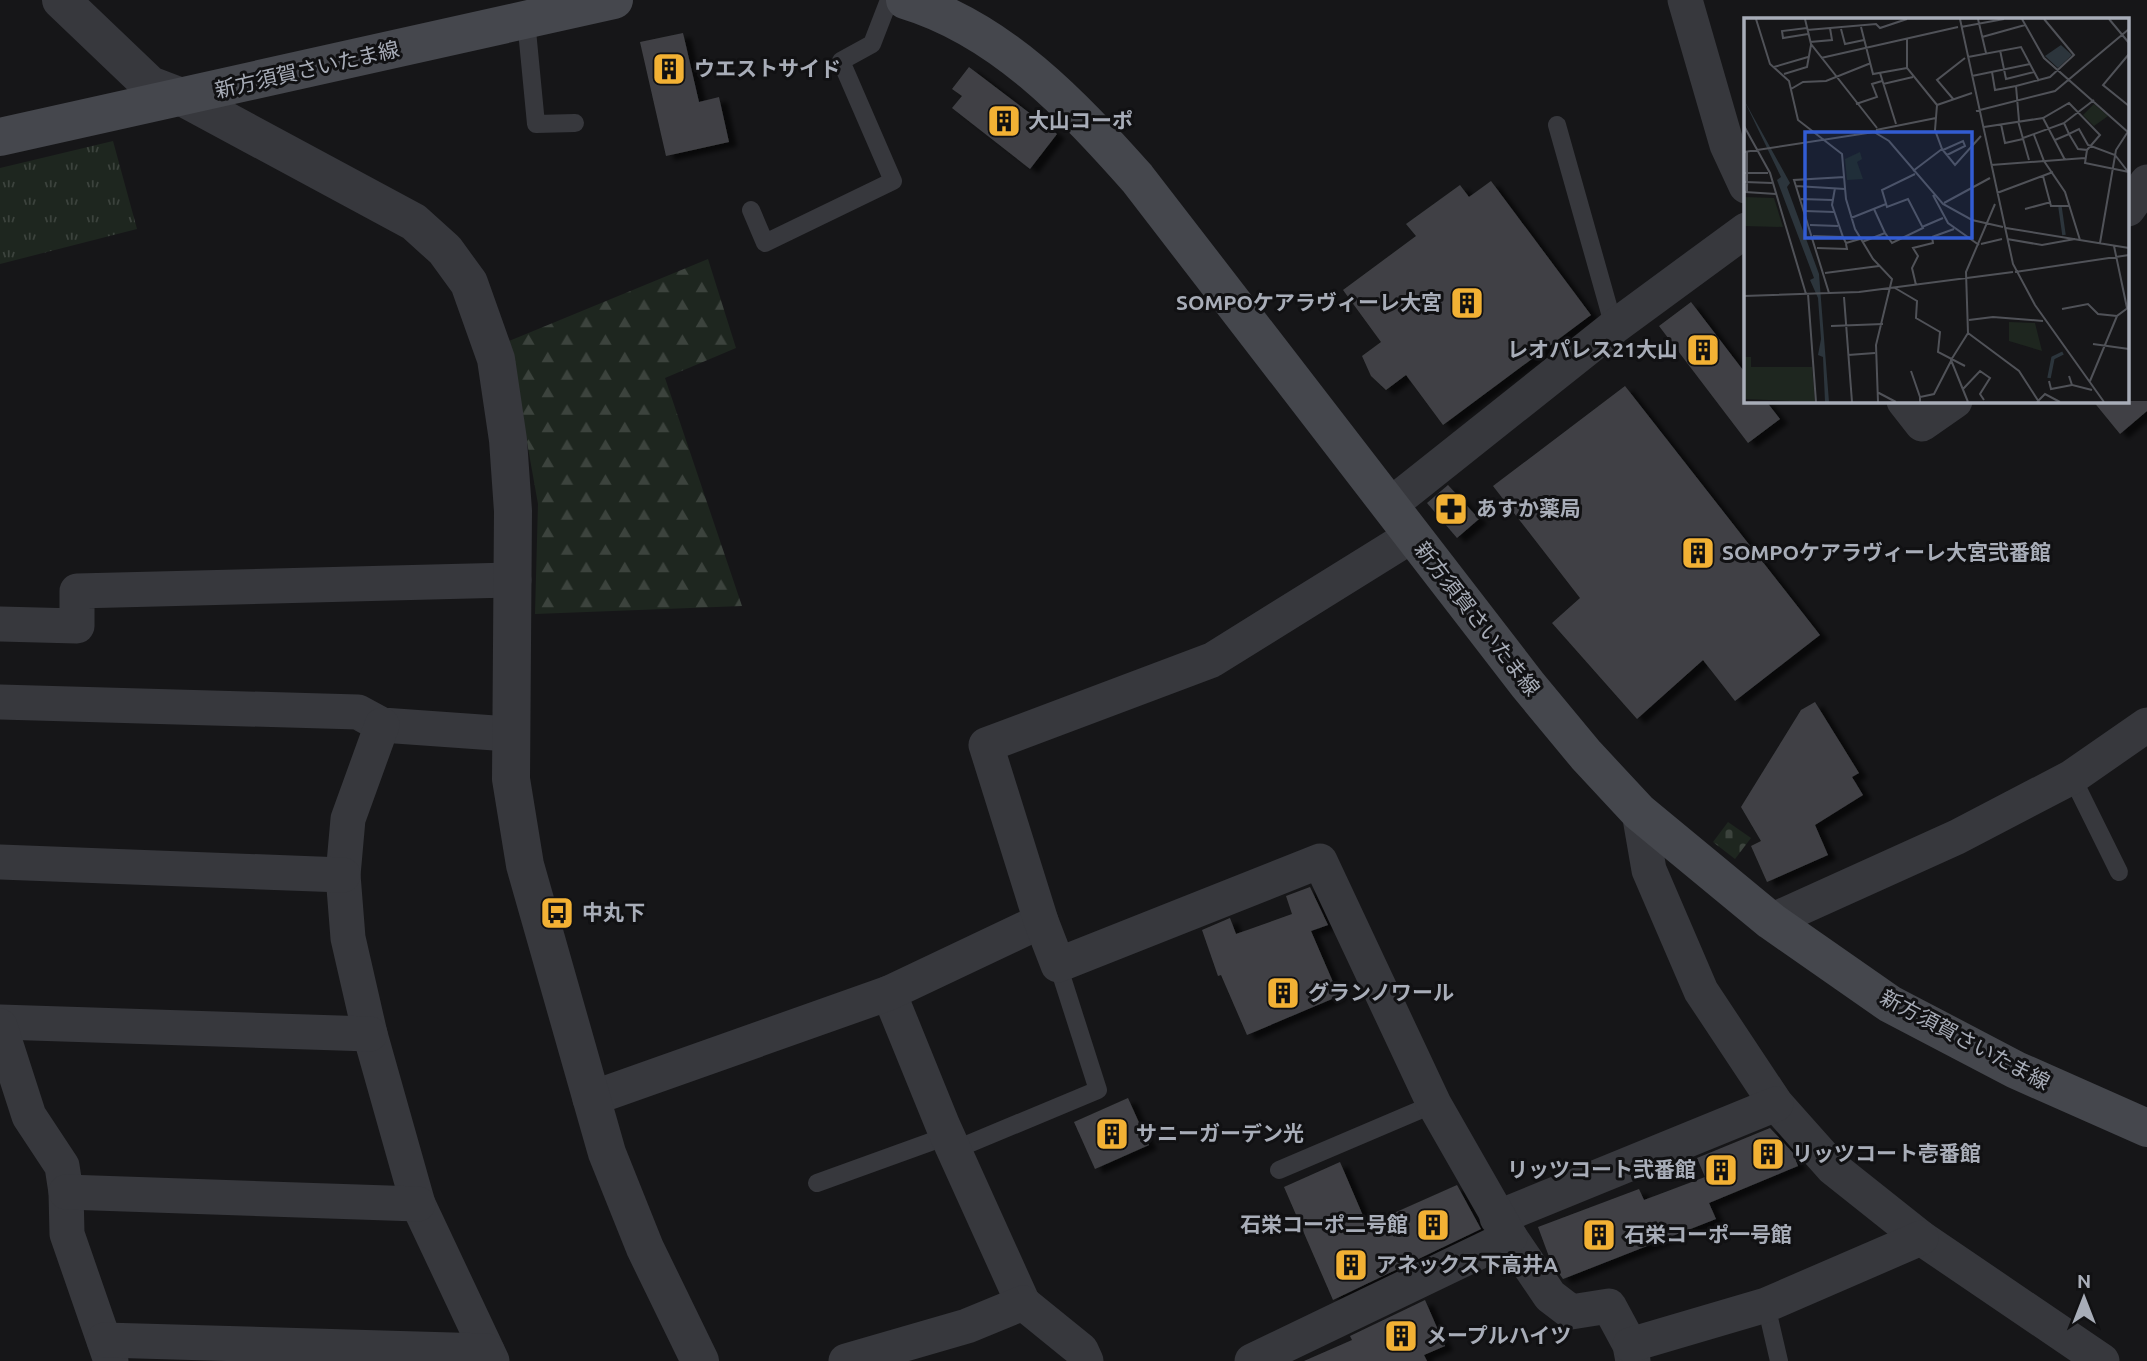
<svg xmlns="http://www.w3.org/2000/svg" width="2147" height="1361" viewBox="0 0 2147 1361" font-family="Ubuntu,'Noto Sans JP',sans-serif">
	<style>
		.forest { fill: url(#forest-firs) }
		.cemetery { fill: url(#cemetery-stones) }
		.park { fill: url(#park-tufts) }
		.building { fill: #404145; filter: url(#shadow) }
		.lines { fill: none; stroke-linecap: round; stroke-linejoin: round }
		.service { stroke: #37383d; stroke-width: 18 }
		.minor { stroke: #37383d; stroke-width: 35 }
		.tertiary { stroke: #37383d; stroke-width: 38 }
		.secondary { stroke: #45474d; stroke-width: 38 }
		.labels { text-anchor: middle; stroke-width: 6; stroke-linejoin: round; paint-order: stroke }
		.poi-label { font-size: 21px; font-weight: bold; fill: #a8adb8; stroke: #111113; text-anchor: start }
		.street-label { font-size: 21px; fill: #a8adb8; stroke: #111113 }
		.inset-river { fill: none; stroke: #2c353c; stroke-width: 3.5 }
		.inset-road { fill: none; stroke: #505258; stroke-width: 2 }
		.view { fill: #325cd3; fill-opacity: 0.15; stroke: #325cd3; stroke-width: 3.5 }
		.inset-edge { fill: none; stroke: #a8adb8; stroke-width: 3.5 }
	</style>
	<defs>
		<pattern id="forest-firs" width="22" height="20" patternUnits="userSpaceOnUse" patternTransform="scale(1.75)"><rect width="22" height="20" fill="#1e261f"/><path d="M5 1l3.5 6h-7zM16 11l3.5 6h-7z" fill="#3c433d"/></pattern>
		<pattern id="cemetery-stones" width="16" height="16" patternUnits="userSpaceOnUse" patternTransform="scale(1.75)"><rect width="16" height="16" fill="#1e261f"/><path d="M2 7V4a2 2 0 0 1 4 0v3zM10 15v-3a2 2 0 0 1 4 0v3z" fill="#3c433d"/></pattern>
		<pattern id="park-tufts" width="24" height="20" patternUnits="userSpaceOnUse" patternTransform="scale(1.75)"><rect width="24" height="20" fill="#1e261f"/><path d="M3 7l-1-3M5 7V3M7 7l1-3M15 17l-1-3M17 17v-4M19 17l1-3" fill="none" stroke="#3c433d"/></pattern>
		<filter id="shadow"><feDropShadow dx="8" dy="4.5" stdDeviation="2" flood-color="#0009"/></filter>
	</defs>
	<rect width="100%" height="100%" fill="#161618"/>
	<polygon class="forest" points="708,259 736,348 665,378 742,606 535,614 538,504 509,341"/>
	<polygon class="cemetery" points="1728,822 1751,838 1735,859 1713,842"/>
	<polygon class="park" points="113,141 137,229 0,264 0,168"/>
	<g class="building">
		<polygon points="683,33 699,102 719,97 729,142 666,156 640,42"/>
		<polygon points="969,67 1057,134 1030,169 952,108 962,96 952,89"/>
		<polygon points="1491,181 1591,315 1443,425 1406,375 1386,390 1371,376 1362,356 1381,342 1343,290 1416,236 1406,224 1460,185 1469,197"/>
		<polygon points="1691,302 1746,374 1746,401 1766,401 1780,419 1748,443 1659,326"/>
		<polygon points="1625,386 1820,635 1735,701 1703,660 1637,719 1552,623 1580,598 1493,486"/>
		<polygon points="2093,401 2147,401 2147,411 2120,434"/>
		<polygon points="1448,485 1479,519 1457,538 1427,503"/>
		<polygon points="1815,702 1859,773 1852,777 1863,795 1815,825 1828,855 1767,882 1751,846 1761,841 1741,807 1801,710"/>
		<polygon points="1310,887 1328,925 1311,931 1339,996 1247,1035 1221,975 1218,976 1202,930 1230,918 1236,934 1292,914 1286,896"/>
		<polygon points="1128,1098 1149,1145 1095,1169 1074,1122"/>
		<polygon points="1770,1128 1793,1153 1798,1166 1709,1203 1716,1219 1563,1279 1551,1262 1538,1227 1639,1189 1644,1200 1705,1177 1697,1158"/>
		<polygon points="1340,1162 1367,1225 1457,1185 1481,1229 1333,1300 1284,1187"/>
		<polygon points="1425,1300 1445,1346 1424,1355 1427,1361 1304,1361 1352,1340 1350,1336"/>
	</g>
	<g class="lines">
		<g class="service">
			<polyline points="526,20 536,124 575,123"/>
			<polyline points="1557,125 1614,327"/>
			<polyline points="751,210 765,243 893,181 841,61 872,44 889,0"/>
			<polyline points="2072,777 2119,872"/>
			<polyline points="954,1150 1098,1090 1058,965"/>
			<polyline points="1279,1170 1434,1104"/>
			<polyline points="817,1183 947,1136"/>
			<polyline points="1766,1305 1779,1361"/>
		</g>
		<g class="minor">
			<polyline points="1685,0 1727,145 1746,186"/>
			<polyline points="2128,209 2147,182"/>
			<polyline points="1904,401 1922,424 1955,401"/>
			<polyline points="1389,506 1614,327 1746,230"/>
			<polyline points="0,624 77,626 77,591 514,580"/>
			<polyline points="0,702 358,712 382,725 509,734"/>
			<polyline points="382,725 348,819 343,875 348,938 370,1034 418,1204 492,1361"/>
			<polyline points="1639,812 1649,870 1701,991 1776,1104 1833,1168 1921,1238 2102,1361"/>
			<polyline points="0,862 343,875"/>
			<polyline points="1771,921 1957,837 2072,777 2147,725"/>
			<polyline points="889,993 943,1126 1023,1303"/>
			<polyline points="0,1022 370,1034"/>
			<polyline points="0,1026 29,1116 62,1166 66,1192 67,1234 111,1361"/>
			<polyline points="590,1099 889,993 1041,921"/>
			<polyline points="66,1192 418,1204"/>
			<polyline points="1497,1218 1776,1104"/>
			<polyline points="1510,1237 1550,1296 1571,1312 1609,1306 1630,1345 1633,1361"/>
			<polyline points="104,1340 487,1351"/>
			<polyline points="1630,1345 1766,1305 1921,1238"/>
			<polyline points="846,1361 967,1326 1023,1303 1081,1350 1086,1361"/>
			<polyline points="1252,1361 1510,1237 1434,1104 1320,861 1058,965 1041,921 986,745 1212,660 1413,535"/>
		</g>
		<polyline class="tertiary" points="61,0 150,85 184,98 414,222 445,250 469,283 496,359 508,440 513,511 511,779 525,865 607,1153 645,1248 700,1361"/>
		<g class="secondary">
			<path d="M905 0C1001 29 1072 105 1137 178L1528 685 1586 755 1639 812 1771 921 1890 1004 2016 1070 2147 1128"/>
			<polyline points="0,137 614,0"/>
		</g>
	</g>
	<defs>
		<symbol id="building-square" viewBox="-11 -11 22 22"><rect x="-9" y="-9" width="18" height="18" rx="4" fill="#f2b134" stroke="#111113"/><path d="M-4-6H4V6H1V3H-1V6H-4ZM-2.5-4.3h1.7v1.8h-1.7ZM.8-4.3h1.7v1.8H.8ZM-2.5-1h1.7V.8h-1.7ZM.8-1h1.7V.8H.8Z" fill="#111"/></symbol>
		<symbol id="pharmacy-square" viewBox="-11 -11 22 22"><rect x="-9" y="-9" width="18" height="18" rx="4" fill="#f2b134" stroke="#111113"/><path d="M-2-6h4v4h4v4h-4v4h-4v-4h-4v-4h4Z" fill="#111"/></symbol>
		<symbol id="bus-square" viewBox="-11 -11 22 22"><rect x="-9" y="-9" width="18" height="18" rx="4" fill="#f2b134" stroke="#111113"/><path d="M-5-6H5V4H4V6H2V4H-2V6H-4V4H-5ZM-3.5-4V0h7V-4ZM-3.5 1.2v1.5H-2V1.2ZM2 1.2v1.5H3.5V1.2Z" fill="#111"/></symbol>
	</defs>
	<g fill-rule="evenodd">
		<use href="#building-square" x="650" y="50" width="38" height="38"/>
		<use href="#building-square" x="985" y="102" width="38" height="38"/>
		<use href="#building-square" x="1448" y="284" width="38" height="38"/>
		<use href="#building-square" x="1684" y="331" width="38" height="38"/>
		<use href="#pharmacy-square" x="1432" y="490" width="38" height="38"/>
		<use href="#building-square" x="1679" y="534" width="38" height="38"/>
		<use href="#bus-square" x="538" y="894" width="38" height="38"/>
		<use href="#building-square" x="1264" y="974" width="38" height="38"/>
		<use href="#building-square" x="1093" y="1115" width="38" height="38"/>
		<use href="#building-square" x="1749" y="1135" width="38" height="38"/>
		<use href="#building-square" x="1702" y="1151" width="38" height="38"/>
		<use href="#building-square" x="1414" y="1206" width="38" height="38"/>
		<use href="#building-square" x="1580" y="1216" width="38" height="38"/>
		<use href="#building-square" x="1332" y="1246" width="38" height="38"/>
		<use href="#building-square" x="1382" y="1317" width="38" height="38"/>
	</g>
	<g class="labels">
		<g class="poi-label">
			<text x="694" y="76">ウエストサイド</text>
			<text x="1028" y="128">大山コーポ</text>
			<text x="1442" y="310" text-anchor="end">SOMPOケアラヴィーレ大宮</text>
			<text x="1678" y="357" text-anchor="end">レオパレス21大山</text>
			<text x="1476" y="516">あすか薬局</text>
			<text x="1722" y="560">SOMPOケアラヴィーレ大宮弐番館</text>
			<text x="582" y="920">中丸下</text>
			<text x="1308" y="1000">グランノワール</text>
			<text x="1136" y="1141">サニーガーデン光</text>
			<text x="1792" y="1161">リッツコート壱番館</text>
			<text x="1696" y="1177" text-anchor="end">リッツコート弐番館</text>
			<text x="1408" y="1232" text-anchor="end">石栄コーポ二号館</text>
			<text x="1624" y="1242">石栄コーポ一号館</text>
			<text x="1376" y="1272">アネックス下高井A</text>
			<text x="1426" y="1343">メープルハイツ</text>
		</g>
		<g class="street-label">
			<text transform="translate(307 70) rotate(-13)" y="7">新方須賀さいたま線</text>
			<text transform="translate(1477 619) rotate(52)" y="7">新方須賀さいたま線</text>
			<text transform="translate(1965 1040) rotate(28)" y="7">新方須賀さいたま線</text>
		</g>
	</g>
	<g transform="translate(1744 18)">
		<rect width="385" height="385" fill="#161618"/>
		<path d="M116 134 118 141 113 144 119 161 103 162 101 141Z" fill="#1e261f"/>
		<path d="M350 86 364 98 350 108 339 97ZM0 179 30 180 39 209 0 208ZM265 304 291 305 298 333 265 323ZM0 339H7V349H68L71 384 0 381Z" fill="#1e261f"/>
		<path d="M317 27 328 37 314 50 301 38ZM0 82 46 165 43 169 75 256 85 384H81L79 339 74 337 77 321 74 280 66 262 70 260 33 162 37 159Z" fill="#2c353c"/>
		<path class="inset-river" d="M316 189 320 217M305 360 309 340 319 335"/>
		<path class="inset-road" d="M12 1 26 46 45 63 54 102 98 136 102 181 111 211 129 241 148 261 132 327 134 384M61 1 67 26 133 110M216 1 269 246 291 287 360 384M234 1 242 35M278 1 300 40 385 115M365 1 385 25M117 9 129 56 163 50M217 9 260 1M63 10 38 13 39 20 64 16M97 11 101 26 120 22M63 12 132 6 136 10 163 1M238 19 281 7M163 21V50L193 87M66 24 88 22 86 10M256 32 262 61 290 54M385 36 359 67 385 88M224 39 277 29 295 63M77 40 214 9M30 49 64 39M248 54 251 72 272 68 306 59 330 37 300 1M136 55 152 106M40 56 63 49 67 27M228 58 286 46M139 66 169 59M272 68 275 103M47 71 59 64 82 63 127 45M210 82 193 62 221 40M112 86 133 79 128 66 138 63M193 87 228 75M232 93 311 73 385 11M299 100 321 142M274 103 285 142M320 105 350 82M257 106 261 125 279 121M0 108 26 155 62 276M240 109 299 100 325 85 356 117 343 132M132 112 192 100M290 117 300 143 321 174 336 222M279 120 320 105 325 116 335 111 344 127 371 137 385 155M311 122 325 116 334 131 343 132 341 145 385 154M198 131 211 147 237 118M199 132 219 123 221 128 203 137M0 134 130 114 145 123 199 186 228 202 259 209M247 147 341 140M169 153 198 131 191 112 193 87M1 155H24M299 158 307 188H326M1 164 28 165M52 168 101 171M91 170 88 187 99 219 102 225 116 221M1 174 32 176M3 174V134M253 175 309 154M189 177 204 205 235 227M57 181 88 182M200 185 246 160M130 191 141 215M281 191 307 184M61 193 90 194M107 200 142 186M66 207 94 208M178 209 199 200M262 210 385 230M69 218 99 219M188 219 210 211M263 221 298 227 331 221M118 224 141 215 148 225 179 210 164 181 143 189 138 172 171 156M356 225 372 132 385 112M237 226 258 221M370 228 383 290M73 230 103 231 102 226M271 254 385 237M81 255 135 248M172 267 168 250 174 238 169 230 189 225 188 219M151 270 173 283 172 300 196 314 194 334 221 348M85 275 50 162 101 159M64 276 72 384M0 278 115 274 269 254M100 279 108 384M318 291 344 286 354 296 373 298M225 302 249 299 299 303M87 308 139 306M224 315 275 353 295 384M349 326 385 331M104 337 131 335M167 353 176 379M325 358 328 367 348 372M305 363 307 371 328 367M346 363 373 298 385 289M219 371 236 353 246 360 236 376 240 382M133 374 152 384M176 384V379L190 376 207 343M224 384 207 342 224 315 222 254 251 186M293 384 301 376 316 384"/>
		<path class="view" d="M61 114H228V220H61Z"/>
		<rect width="385" height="385" class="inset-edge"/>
	</g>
	<g transform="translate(2084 1298)" stroke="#111113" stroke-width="5" paint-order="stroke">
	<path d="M0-5L12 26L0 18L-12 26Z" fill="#a8adb8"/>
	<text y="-10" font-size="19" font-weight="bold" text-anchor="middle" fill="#a8adb8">N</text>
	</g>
</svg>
